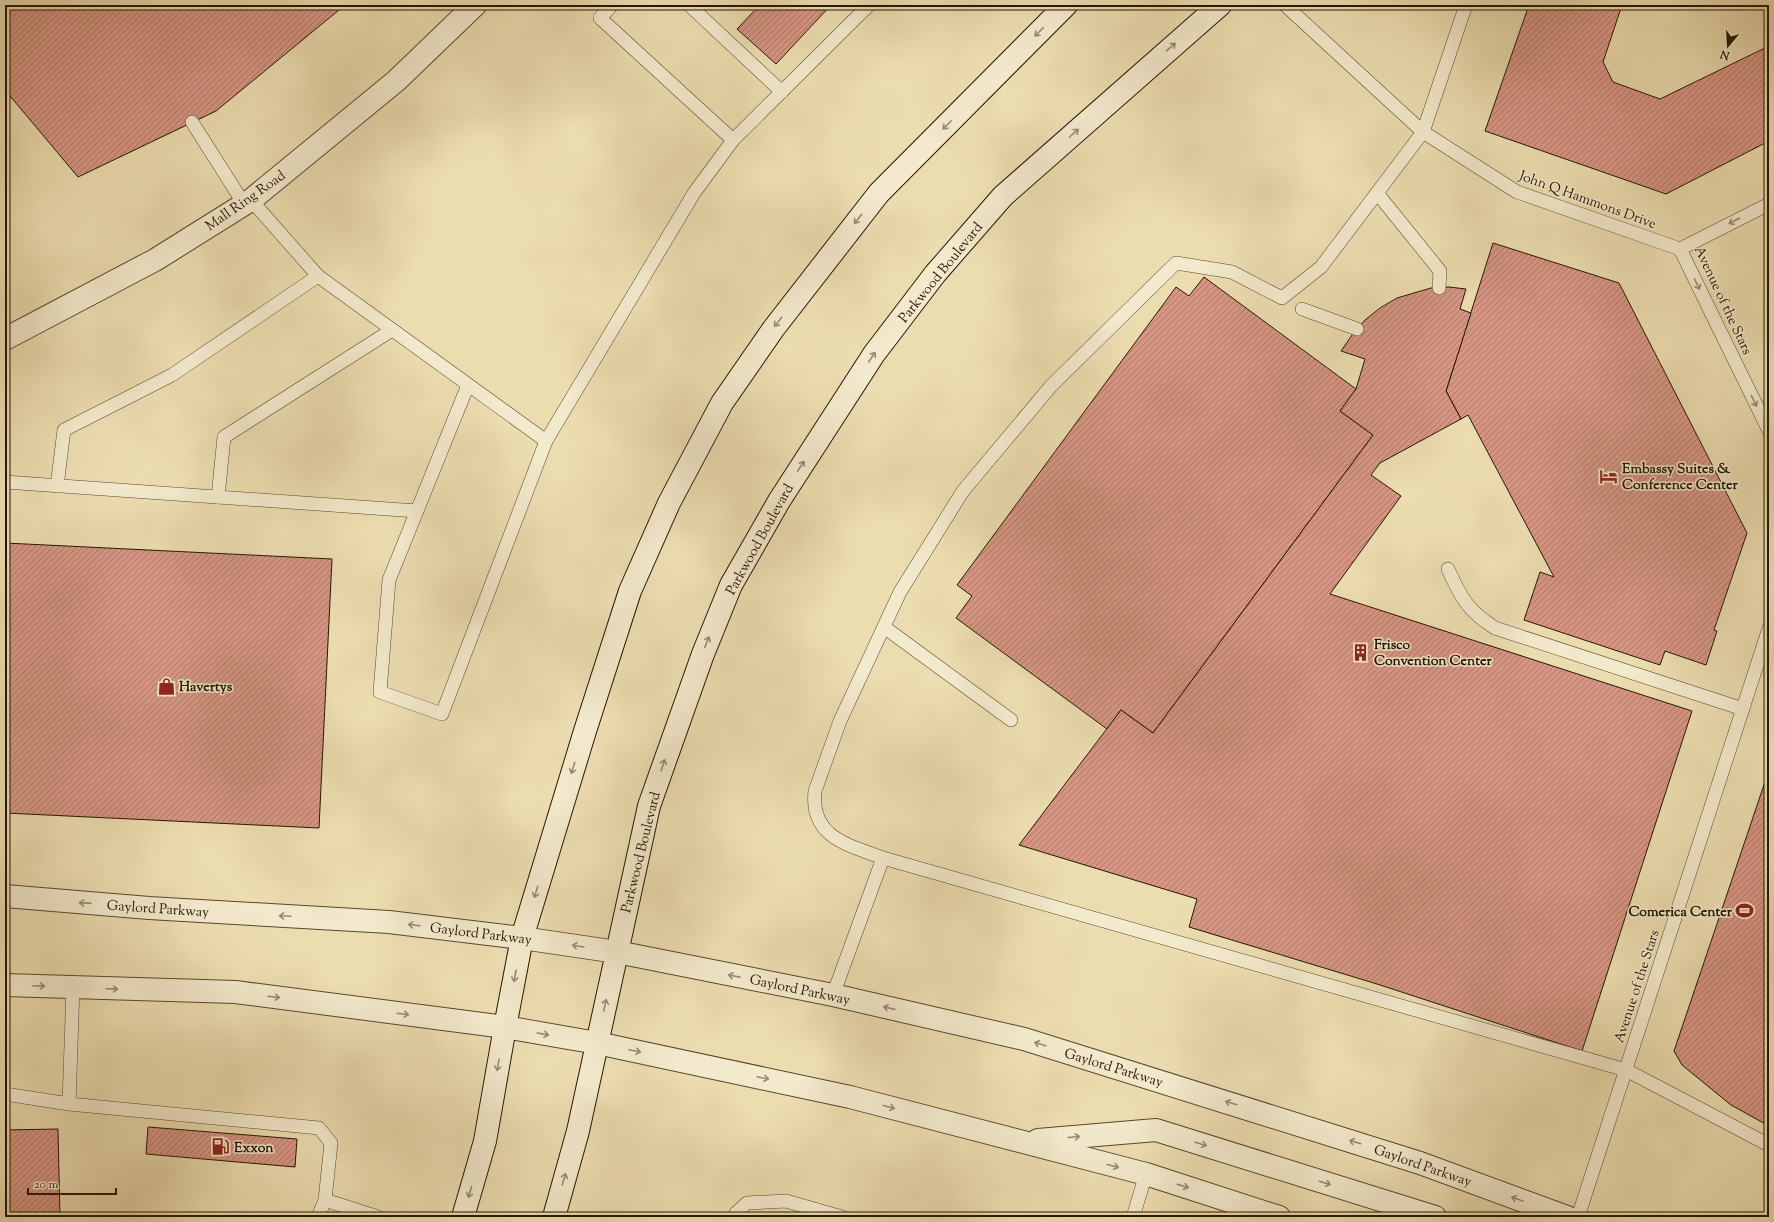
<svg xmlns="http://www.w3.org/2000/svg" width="1774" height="1222" viewBox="0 0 1774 1222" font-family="'Sorts Mill Goudy',serif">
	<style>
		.building { fill: url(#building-hatch); stroke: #251601 }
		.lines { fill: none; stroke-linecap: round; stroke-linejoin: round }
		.service-casing { stroke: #57482d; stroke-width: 14 }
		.minor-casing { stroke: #57482d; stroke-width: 24 }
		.tertiary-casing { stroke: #57482d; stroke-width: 24 }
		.secondary-casing { stroke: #251601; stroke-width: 24 }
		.service { stroke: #f3e9cc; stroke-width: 13 }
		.minor { stroke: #f3e9cc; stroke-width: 22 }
		.tertiary { stroke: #f3e9cc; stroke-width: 22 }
		.secondary { stroke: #f3e9cc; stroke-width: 22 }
		.oneway { stroke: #968a71 }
		.labels { text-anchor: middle; stroke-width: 3; stroke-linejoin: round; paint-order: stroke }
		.street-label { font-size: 14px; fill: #251601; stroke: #f3e9cc }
		.poi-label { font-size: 14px; font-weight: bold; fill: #251601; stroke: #f3e9cc; text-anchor: start }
	</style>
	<defs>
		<pattern id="building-hatch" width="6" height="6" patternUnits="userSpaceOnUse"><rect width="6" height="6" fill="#d79684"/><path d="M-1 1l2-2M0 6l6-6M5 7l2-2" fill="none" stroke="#ae796a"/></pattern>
	</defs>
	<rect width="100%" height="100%" fill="#ecddb0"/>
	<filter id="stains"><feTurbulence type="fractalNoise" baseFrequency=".005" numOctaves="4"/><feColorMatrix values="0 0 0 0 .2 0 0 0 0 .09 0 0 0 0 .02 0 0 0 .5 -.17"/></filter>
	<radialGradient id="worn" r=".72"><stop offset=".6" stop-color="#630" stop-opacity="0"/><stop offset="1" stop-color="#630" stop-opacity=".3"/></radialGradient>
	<g class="building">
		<polygon points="5,5 345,5 216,111 78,177 5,90"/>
		<polygon points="750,5 831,5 776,64 737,29 755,10"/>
		<polygon points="1529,5 1622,5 1603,62 1613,82 1660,99 1769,46 1769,141 1666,194 1485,131"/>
		<polygon points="1493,243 1619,283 1747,533 1714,630 1717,631 1706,665 1665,651 1660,665 1524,620 1540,572 1554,577 1468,415 1461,419 1446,391"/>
		<polygon points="1204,277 1356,389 1340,411 1373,435 1153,733 1121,710 1107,729 956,618 972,596 957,585 1176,287 1189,296"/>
		<polygon points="1449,287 1466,289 1460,309 1471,313 1446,391 1461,419 1380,463 1371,475 1401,496 1330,594 1692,711 1582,1051 1377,984 1189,927 1197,899 1019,845 1121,710 1153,733 1373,435 1340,411 1356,389 1365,359 1341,351 1352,335 1365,320 1380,308 1397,298 1431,288"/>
		<polygon points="5,543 332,559 319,828 5,813"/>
		<polygon points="1769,770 1769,1126 1731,1105 1682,1065 1674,1051"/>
		<polygon points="148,1127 297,1139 295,1167 146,1154"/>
		<polygon points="58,1129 60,1217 5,1217 5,1130"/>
	</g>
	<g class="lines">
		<defs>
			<g id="service">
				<polyline points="612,5 600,18 733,140 869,5"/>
				<polyline points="689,5 782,92"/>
				<polyline points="1285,5 1423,132 1517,192 1680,249"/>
				<path d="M1466 5 1423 132 1321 267 1282 298 1232 272 1176 263 1051 386 963 491 900 592 840 721 815 791C810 838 849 845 883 858L1626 1070 1769 1145"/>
				<polyline points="192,122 244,204"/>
				<polyline points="1377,193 1440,271 1439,288"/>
				<polyline points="251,200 318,276 546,441 442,714 380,692 389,580 468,385"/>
				<polyline points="1680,249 1769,431"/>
				<polyline points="1680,249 1769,204"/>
				<polyline points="1302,309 1357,329"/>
				<polyline points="546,441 694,193 733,140"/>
				<polyline points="5,482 417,511"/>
				<polyline points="57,486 64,430 172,375 318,276"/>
				<polyline points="218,497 224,437 392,330"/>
				<path d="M1448 569C1461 598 1468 611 1495 628L1743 709"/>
				<polyline points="884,627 1011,720"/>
				<polyline points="833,995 883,858"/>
				<polyline points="5,1094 69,1104 319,1128 331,1143 325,1200"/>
				<polyline points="69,1104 73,987"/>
				<polyline points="318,1217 325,1200 378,1217"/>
				<polyline points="734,1217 736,1213 747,1203 786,1201 842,1217"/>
				<polyline points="1133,1217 1146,1174"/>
				<polyline points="1578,1217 1769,628"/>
			</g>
			<polyline id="minor" points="5,339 155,260 251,200 396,81 475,5"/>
			<g id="tertiary">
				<polyline points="5,896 149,908 389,922 522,938 617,952 833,995 1024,1039 1420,1163 1567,1217"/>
				<polyline points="5,985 235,992 505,1027 597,1043 850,1097 1146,1174 1279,1217"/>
				<polyline points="1038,1140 1156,1130 1435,1217"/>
			</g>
			<g id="secondary">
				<polyline points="463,1217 485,1141 505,1027 522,938 585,731 630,591 669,503 722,403 774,328 879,193 1066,5"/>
				<polyline points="554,1217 578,1131 649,806 703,654 731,585 779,501 874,354 935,274 1003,196 1220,5"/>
			</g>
		</defs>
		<use href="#service" class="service-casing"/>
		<use href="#minor" class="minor-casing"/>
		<use href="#tertiary" class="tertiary-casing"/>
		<use href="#secondary" class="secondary-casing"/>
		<use href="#service" class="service"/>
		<use href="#minor" class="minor"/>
		<use href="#tertiary" class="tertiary"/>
		<use href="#secondary" class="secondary"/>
	</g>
	<defs><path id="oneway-shaft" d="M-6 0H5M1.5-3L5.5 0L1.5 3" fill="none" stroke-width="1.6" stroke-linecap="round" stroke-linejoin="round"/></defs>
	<g class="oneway">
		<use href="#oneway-shaft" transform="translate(1039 32) rotate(135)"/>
		<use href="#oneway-shaft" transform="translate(1171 47) rotate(-41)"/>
		<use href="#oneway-shaft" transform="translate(947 125) rotate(135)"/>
		<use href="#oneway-shaft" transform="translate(1074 133) rotate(-42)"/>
		<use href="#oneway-shaft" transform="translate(858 219) rotate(128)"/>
		<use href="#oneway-shaft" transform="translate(1734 221) rotate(153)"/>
		<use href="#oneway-shaft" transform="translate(1697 284) rotate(64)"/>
		<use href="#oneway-shaft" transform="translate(778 322) rotate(128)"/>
		<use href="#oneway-shaft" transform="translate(872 357) rotate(-56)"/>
		<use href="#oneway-shaft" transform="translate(1754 401) rotate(64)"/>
		<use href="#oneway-shaft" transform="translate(801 466) rotate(-57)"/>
		<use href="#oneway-shaft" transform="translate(707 642) rotate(-68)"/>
		<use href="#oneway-shaft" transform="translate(663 765) rotate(-71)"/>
		<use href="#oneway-shaft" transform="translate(573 768) rotate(107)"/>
		<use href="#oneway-shaft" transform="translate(536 892) rotate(107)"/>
		<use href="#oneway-shaft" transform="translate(85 903) rotate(-176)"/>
		<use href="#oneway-shaft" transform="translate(285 916) rotate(-177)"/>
		<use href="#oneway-shaft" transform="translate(414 925) rotate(-173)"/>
		<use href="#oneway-shaft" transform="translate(578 946) rotate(-171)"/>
		<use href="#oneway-shaft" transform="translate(515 976) rotate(101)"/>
		<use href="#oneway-shaft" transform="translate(734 976) rotate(-169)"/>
		<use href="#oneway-shaft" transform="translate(39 986) rotate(2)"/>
		<use href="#oneway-shaft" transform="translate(112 989) rotate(2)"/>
		<use href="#oneway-shaft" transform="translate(274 997) rotate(7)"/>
		<use href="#oneway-shaft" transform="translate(605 1005) rotate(-78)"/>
		<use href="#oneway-shaft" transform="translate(889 1008) rotate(-167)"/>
		<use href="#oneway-shaft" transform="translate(403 1014) rotate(7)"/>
		<use href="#oneway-shaft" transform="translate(543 1034) rotate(10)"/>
		<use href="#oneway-shaft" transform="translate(1040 1044) rotate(-163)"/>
		<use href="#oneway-shaft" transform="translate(635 1051) rotate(12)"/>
		<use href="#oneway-shaft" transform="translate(498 1065) rotate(100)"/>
		<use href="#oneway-shaft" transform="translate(763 1078) rotate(12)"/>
		<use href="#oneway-shaft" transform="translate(1231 1103) rotate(-163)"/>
		<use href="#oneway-shaft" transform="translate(889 1107) rotate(15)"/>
		<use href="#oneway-shaft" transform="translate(1074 1137) rotate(-5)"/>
		<use href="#oneway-shaft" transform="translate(1355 1142) rotate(-163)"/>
		<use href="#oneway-shaft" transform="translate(1201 1144) rotate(17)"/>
		<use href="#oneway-shaft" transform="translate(1113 1166) rotate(15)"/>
		<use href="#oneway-shaft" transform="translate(564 1179) rotate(-74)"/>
		<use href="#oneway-shaft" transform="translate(1325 1183) rotate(17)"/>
		<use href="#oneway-shaft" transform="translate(1183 1186) rotate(18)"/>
		<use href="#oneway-shaft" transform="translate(470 1192) rotate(106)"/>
		<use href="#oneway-shaft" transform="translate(1517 1199) rotate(-160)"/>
	</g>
	<defs>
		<symbol id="hotel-bare" viewBox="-9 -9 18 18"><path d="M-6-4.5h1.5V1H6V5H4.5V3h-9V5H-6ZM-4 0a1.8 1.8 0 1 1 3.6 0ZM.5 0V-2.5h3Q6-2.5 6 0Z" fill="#8f2418" stroke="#f3e9cc" stroke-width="2.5" paint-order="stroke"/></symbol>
		<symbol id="building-bare" viewBox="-9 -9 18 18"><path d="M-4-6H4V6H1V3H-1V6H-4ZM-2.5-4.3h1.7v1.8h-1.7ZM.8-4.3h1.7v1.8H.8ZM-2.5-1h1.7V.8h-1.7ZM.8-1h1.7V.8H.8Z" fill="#8f2418" stroke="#f3e9cc" stroke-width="2.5" paint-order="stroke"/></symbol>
		<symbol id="shop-bare" viewBox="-9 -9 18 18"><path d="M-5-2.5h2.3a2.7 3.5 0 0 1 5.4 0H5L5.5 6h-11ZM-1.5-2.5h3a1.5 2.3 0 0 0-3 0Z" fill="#8f2418" stroke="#f3e9cc" stroke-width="2.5" paint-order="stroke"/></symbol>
		<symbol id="stadium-bare" viewBox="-9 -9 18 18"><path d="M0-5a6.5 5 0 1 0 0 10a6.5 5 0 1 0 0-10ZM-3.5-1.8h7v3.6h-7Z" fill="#8f2418" stroke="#f3e9cc" stroke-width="2.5" paint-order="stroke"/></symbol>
		<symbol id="fuel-bare" viewBox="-9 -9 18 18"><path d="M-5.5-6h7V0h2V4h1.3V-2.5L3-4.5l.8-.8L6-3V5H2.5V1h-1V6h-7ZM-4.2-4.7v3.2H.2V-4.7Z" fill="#8f2418" stroke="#f3e9cc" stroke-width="2.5" paint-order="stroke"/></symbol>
	</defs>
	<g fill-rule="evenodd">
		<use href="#hotel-bare" x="1596" y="464" width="25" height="25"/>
		<use href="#building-bare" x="1348" y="640" width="25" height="25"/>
		<use href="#shop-bare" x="154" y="674" width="25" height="25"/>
		<use href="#stadium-bare" x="1732" y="898" width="25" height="25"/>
		<use href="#fuel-bare" x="208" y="1134" width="25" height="25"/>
	</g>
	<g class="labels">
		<g class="street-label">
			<text transform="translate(1588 199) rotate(20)" y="5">John Q Hammons Drive</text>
			<text transform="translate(245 200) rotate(-35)" y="5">Mall Ring Road</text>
			<text transform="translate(940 272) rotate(-51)" y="5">Parkwood Boulevard</text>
			<text transform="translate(1724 300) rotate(65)" y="5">Avenue of the Stars</text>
			<text transform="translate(759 539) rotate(-61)" y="5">Parkwood Boulevard</text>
			<text transform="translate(640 852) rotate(-76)" y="5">Parkwood Boulevard</text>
			<text transform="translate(158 908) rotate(4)" y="5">Gaylord Parkway</text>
			<text transform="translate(481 933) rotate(7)" y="5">Gaylord Parkway</text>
			<text transform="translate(1636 986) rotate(-72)" y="5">Avenue of the Stars</text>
			<text transform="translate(800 989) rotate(12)" y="5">Gaylord Parkway</text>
			<text transform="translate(1114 1067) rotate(17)" y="5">Gaylord Parkway</text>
			<text transform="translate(1423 1165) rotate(19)" y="5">Gaylord Parkway</text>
		</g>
		<g class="poi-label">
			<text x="1622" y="473">Embassy Suites &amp;<tspan x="1622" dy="16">Conference Center</tspan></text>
			<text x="1374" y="649">Frisco<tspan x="1374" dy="16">Convention Center</tspan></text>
			<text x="179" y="691">Havertys</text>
			<text x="1732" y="916" text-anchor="end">Comerica Center</text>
			<text x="234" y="1152">Exxon</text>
		</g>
	</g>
	<rect width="1774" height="1222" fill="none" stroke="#ecddb0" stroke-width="20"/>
	<rect x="6" y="6" width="1762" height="1210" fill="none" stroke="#251601" stroke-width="2"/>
	<rect x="10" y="10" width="1754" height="1202" fill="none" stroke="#251601"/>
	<g transform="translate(1728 46) rotate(198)" stroke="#f3e9cc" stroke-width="3" paint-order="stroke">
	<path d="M0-3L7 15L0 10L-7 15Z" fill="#251601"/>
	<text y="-6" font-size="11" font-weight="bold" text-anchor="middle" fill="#251601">N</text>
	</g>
	<path d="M28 1188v6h88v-6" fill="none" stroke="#251601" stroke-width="2"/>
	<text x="34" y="1188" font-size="12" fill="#251601" stroke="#f3e9cc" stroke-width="3" paint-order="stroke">20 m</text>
	<rect width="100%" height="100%" filter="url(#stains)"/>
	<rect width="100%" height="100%" fill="url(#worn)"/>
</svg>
